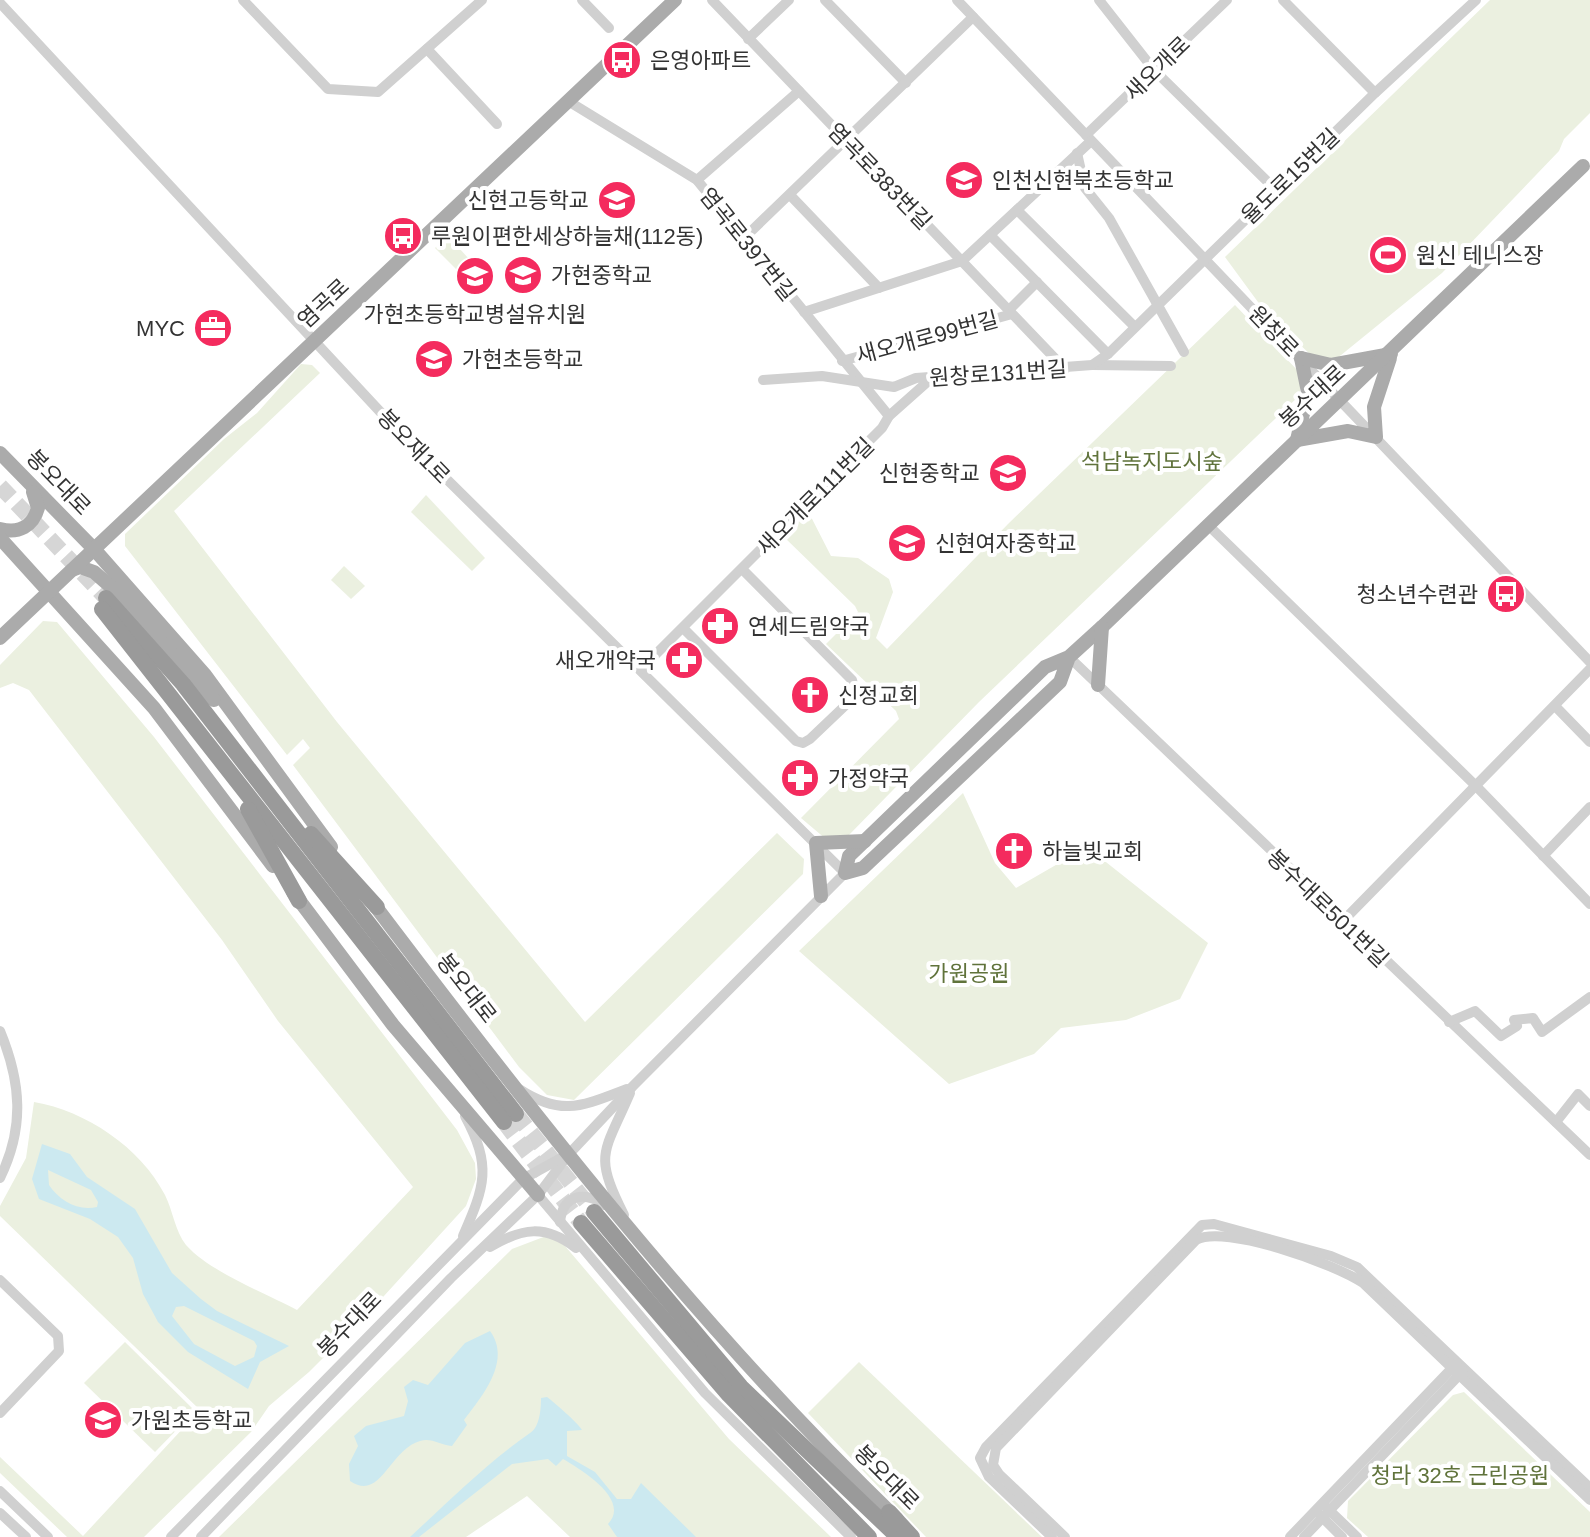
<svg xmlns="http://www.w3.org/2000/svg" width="1590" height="1537" viewBox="0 0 1590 1537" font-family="Helvetica,'Noto Sans KR',sans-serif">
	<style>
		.green { fill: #ebf0e0 }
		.water { fill: #cce9f0; fill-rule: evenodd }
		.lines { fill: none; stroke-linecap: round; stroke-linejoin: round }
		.highway-tunnel { stroke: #d6d6d6; stroke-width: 16; stroke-dasharray: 16 8; stroke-linecap: butt }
		.minor { stroke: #d0d0d0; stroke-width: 10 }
		.major { stroke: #ababab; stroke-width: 14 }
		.highway { stroke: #9a9a9a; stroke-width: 16 }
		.labels { text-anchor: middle; stroke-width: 8; stroke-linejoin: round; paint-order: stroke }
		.poi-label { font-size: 22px; fill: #333; stroke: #fff; text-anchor: start }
		.street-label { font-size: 22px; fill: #333; stroke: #fff }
		.park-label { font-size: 22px; fill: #60733b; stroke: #fff }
	</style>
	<rect width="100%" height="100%" fill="#fff"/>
	<g class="green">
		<polygon points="1490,0 1590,0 1590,113 1564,139 1559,151 1442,273 1335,360 1312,356 1266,313 1225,257"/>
		<polygon points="448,236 469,259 457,270 435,248"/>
		<polygon points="1235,305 1300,373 1300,395 979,702 848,836 827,840 801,818 899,719 896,711 826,644 858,612 855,606 784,537 808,511 831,556 858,558 889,579 893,592 876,638 887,649 1008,524"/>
		<polygon points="301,364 312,365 320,373 174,511 337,722 585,1022 777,833 804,859 803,874 574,1100 547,1095 519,1067 293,765 310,748 303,739 287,755 125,546 125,534 224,439 257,413"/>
		<polygon points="426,495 485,558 472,571 411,512"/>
		<polygon points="344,566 365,586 351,599 331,580"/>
		<path d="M43 621 57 622 154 737 457 1130 475 1163 476 1179 466 1206 373 1308 309 1372 269 1406 251 1432 144 1537H67L0 1473V1457L83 1536 200 1410 0 1216V1206L26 1158 34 1102C86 1111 140 1147 165 1195 173 1211 175 1231 186 1245 210 1272 265 1293 297 1310L413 1187 278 1021 222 940 29 690 13 683 0 688V665Z"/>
		<polygon points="963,793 995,863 1016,888 1087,847 1208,943 1180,999 1126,1020 1061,1028 1034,1054 949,1084 799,951"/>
		<polygon points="554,1233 729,1439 831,1537 570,1537 527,1496 466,1537 219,1537 512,1249"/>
		<polygon points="125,1342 195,1411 155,1452 84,1383"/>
		<polygon points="859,1362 1042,1537 926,1537 808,1413"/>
		<polygon points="1464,1392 1590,1512 1590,1537 1368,1537 1347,1518 1348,1501 1453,1395"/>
	</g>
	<g class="water">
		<path d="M42 1144 70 1154 87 1177 135 1209 172 1273 201 1299 217 1311 289 1346 260 1362 248 1389 188 1352 158 1322 143 1294 133 1258 118 1237 90 1219 39 1199 32 1179ZM48 1170 91 1190 98 1202 97 1207C77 1211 60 1201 49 1185ZM184 1306 254 1341 257 1346 254 1357 235 1366 194 1344 172 1316 176 1307Z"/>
		<path d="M490 1331C512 1361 482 1396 464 1420L467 1425 452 1446C440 1445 431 1437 420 1441 389 1450 381 1502 350 1481L349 1464 358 1446 354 1436 366 1426 404 1416 408 1401 404 1387 413 1380 428 1385 465 1343Z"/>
		<path d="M547 1397C555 1403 578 1423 582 1430L567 1431V1456L595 1472 617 1499H631L641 1483 696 1537H617L608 1524C631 1500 582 1470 563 1459L556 1466 548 1459 512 1464 419 1537H410C449 1501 487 1463 530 1433 540 1427 541 1408 541 1398Z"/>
	</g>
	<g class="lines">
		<g class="highway-tunnel">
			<polyline points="0,486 106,598"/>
			<polyline points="516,1114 594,1212"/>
			<polyline points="504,1122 581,1223"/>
		</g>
		<g class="minor">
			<polyline points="243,0 328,89 378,92 482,0"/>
			<polyline points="582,0 609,28"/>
			<polyline points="712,0 1065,369"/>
			<polyline points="825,0 906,83"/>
			<polyline points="957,0 1590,662"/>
			<polyline points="1099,0 1154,70 1276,190"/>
			<polyline points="1283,0 1375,93"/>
			<polyline points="0,3 399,432 845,873 633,1086 569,1154 538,1195 451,1278 201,1537"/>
			<polyline points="748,39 789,0"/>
			<polyline points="427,49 497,124"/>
			<polyline points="568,101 697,180 889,416"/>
			<polyline points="1086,135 1227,0"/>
			<polyline points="1077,153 1085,188 1109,218 1184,352"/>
			<polyline points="697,180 799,91"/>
			<polyline points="790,195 879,288"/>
			<polyline points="1017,210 1135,327"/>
			<polyline points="990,235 1108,354"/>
			<polyline points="744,238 973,17"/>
			<polyline points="1009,310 1037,282"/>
			<polyline points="804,312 962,261 1091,141"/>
			<polyline points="842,361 1012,314"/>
			<polyline points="1092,365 1171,366"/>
			<polyline points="763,380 822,376 894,387 916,378 1092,365 1108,354 1375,93 1476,0"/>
			<polyline points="1208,525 1476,786 1590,904"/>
			<polyline points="683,628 796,741 803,743 810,739 851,700 855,692 852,680 742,569"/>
			<polyline points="1069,657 1590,1155"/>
			<polyline points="641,669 882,428 889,416 934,376"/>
			<polyline points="1555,706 1590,742"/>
			<polyline points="1543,856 1590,807"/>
			<polyline points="1342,922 1590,669"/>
			<polyline points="1449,1022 1475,1011 1501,1036 1517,1026 1514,1020 1533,1018 1542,1032 1590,997"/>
			<path d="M0 1031C21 1082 25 1127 0 1178"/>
			<path d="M519 1089C562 1117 582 1106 627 1089"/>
			<polyline points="1556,1122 1578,1094 1590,1106"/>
			<polyline points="538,1195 705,1393 851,1537"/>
			<path d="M624 1215C593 1153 604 1154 630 1093"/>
			<path d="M560 1222C563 1194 584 1191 605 1205"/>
			<path d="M463 1236C485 1186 492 1166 465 1116"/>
			<path d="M490 1247C522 1228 545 1224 576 1248"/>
			<polyline points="0,1280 58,1336 59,1351 0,1413"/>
			<polyline points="0,1491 48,1537"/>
			<polyline points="1327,1508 1357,1537"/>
			<polyline points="0,1513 26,1537"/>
			<polyline points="1320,1515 1342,1537"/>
			<polyline points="171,1537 523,1179 563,1157"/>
			<polyline points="1052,1537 989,1477 980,1458 986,1447 1202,1225 1214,1224 1331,1256 1357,1267 1590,1488"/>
			<path d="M1065 1537 999 1474 993 1465 996 1448 1196 1240C1224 1224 1336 1264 1363 1283L1590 1500"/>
			<polyline points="1290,1537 1457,1363"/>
			<polyline points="1304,1537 1463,1371"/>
		</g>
		<g class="major">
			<polyline points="1301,358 1308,392 1297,440 1348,431 1376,437 1374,407 1390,358"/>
			<polyline points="1301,358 1331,365 1391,354"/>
			<polyline points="0,453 94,549 205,675 331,847"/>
			<path d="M0 529C19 534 33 526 38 508L33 492"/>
			<polyline points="0,538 154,708 273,866"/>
			<polyline points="72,570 80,567 94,572 110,586 214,700"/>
			<polyline points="0,638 675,0"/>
			<polyline points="1069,657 1060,682 863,868 845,873 849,856 1045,667 1069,657 1102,627 1583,166"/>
			<polyline points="1098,685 1102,627"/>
			<polyline points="293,892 393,1025 538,1195"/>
			<polyline points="821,896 816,843 865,841"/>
			<path d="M370 899C533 1115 702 1331 897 1519"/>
		</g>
		<g class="highway">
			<polyline points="106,598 183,684 516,1114"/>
			<polyline points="102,609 504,1122"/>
			<polyline points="248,809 299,901"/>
			<polyline points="311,834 377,907"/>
			<polyline points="594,1212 741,1387 898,1537"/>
			<polyline points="581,1223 729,1395 869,1537"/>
			<polyline points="889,1512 912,1537"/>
		</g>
	</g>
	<defs>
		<symbol id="bus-disc" viewBox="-11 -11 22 22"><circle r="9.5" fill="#f42b5e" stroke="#fff"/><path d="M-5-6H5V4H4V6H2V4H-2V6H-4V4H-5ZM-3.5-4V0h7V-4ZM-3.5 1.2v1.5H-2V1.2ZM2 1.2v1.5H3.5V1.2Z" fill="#fff"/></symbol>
		<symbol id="school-disc" viewBox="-11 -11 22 22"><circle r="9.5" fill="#f42b5e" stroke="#fff"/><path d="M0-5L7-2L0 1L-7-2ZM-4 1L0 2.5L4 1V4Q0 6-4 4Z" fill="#fff"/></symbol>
		<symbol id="stadium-disc" viewBox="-11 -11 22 22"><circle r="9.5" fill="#f42b5e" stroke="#fff"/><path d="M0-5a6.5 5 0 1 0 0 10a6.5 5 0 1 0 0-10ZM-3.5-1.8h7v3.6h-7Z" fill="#fff"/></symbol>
		<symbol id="office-disc" viewBox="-11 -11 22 22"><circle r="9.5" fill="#f42b5e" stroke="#fff"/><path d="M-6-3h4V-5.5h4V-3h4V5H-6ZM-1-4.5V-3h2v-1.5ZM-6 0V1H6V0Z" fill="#fff"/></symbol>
		<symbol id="pharmacy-disc" viewBox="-11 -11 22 22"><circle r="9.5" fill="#f42b5e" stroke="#fff"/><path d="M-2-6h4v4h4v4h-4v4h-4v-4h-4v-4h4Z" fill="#fff"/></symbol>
		<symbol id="church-disc" viewBox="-11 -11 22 22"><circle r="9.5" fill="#f42b5e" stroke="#fff"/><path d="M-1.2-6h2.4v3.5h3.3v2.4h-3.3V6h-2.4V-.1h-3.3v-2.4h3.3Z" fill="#fff"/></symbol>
	</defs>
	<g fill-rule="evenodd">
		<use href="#bus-disc" x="600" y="38" width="44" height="44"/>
		<use href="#school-disc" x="942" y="158" width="44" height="44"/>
		<use href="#school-disc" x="595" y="178" width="44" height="44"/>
		<use href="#bus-disc" x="381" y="214" width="44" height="44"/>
		<use href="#stadium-disc" x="1366" y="233" width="44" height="44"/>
		<use href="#school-disc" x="501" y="253" width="44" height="44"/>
		<use href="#school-disc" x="453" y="254" width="44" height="44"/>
		<use href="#office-disc" x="191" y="306" width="44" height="44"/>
		<use href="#school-disc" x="412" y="337" width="44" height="44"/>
		<use href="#school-disc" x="986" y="451" width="44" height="44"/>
		<use href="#school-disc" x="885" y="521" width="44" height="44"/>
		<use href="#bus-disc" x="1484" y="572" width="44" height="44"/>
		<use href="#pharmacy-disc" x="698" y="604" width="44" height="44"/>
		<use href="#pharmacy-disc" x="662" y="638" width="44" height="44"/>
		<use href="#church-disc" x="788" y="673" width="44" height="44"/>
		<use href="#pharmacy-disc" x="778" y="756" width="44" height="44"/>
		<use href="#church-disc" x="992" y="829" width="44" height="44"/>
		<use href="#school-disc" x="81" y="1398" width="44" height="44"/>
	</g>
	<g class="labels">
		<g class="poi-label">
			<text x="650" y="68">은영아파트</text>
			<text x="992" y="188">인천신현북초등학교</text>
			<text x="589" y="208" text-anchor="end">신현고등학교</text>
			<text x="431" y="244">루원이편한세상하늘채(112동)</text>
			<text x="1416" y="263">원신 테니스장</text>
			<text x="551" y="283">가현중학교</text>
			<text x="475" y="322" text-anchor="middle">가현초등학교병설유치원</text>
			<text x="185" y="336" text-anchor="end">MYC</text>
			<text x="462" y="367">가현초등학교</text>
			<text x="980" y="481" text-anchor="end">신현중학교</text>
			<text x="935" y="551">신현여자중학교</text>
			<text x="1478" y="602" text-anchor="end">청소년수련관</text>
			<text x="748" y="634">연세드림약국</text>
			<text x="656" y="668" text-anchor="end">새오개약국</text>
			<text x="838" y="703">신정교회</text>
			<text x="828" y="786">가정약국</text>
			<text x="1042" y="859">하늘빛교회</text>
			<text x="131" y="1428">가원초등학교</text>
		</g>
		<g class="street-label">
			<text transform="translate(1157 68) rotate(-44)" y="8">새오개로</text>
			<text transform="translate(880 176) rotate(46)" y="8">염곡로383번길</text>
			<text transform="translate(1290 176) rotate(-44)" y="8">율도로15번길</text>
			<text transform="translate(748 244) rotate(51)" y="8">염곡로397번길</text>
			<text transform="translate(323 303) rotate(-43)" y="8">염곡로</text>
			<text transform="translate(1274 331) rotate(46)" y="8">원창로</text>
			<text transform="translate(927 337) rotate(-15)" y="8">새오개로99번길</text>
			<text transform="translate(998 373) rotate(-4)" y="8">원창로131번길</text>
			<text transform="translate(1312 396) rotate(-43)" y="8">봉수대로</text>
			<text transform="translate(414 446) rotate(46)" y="8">봉오재1로</text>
			<text transform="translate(59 482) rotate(46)" y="8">봉오대로</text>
			<text transform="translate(815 496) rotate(-45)" y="8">새오개로111번길</text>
			<text transform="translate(1328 908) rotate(44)" y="8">봉수대로501번길</text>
			<text transform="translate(467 988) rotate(52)" y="8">봉오대로</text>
			<text transform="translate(349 1324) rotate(-46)" y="8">봉수대로</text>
			<text transform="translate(887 1477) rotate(45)" y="8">봉오대로</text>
		</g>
		<g class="park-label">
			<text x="1152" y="469">석남녹지도시숲</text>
			<text x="969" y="981">가원공원</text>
			<text x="1460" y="1483">청라 32호 근린공원</text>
		</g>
	</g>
</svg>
